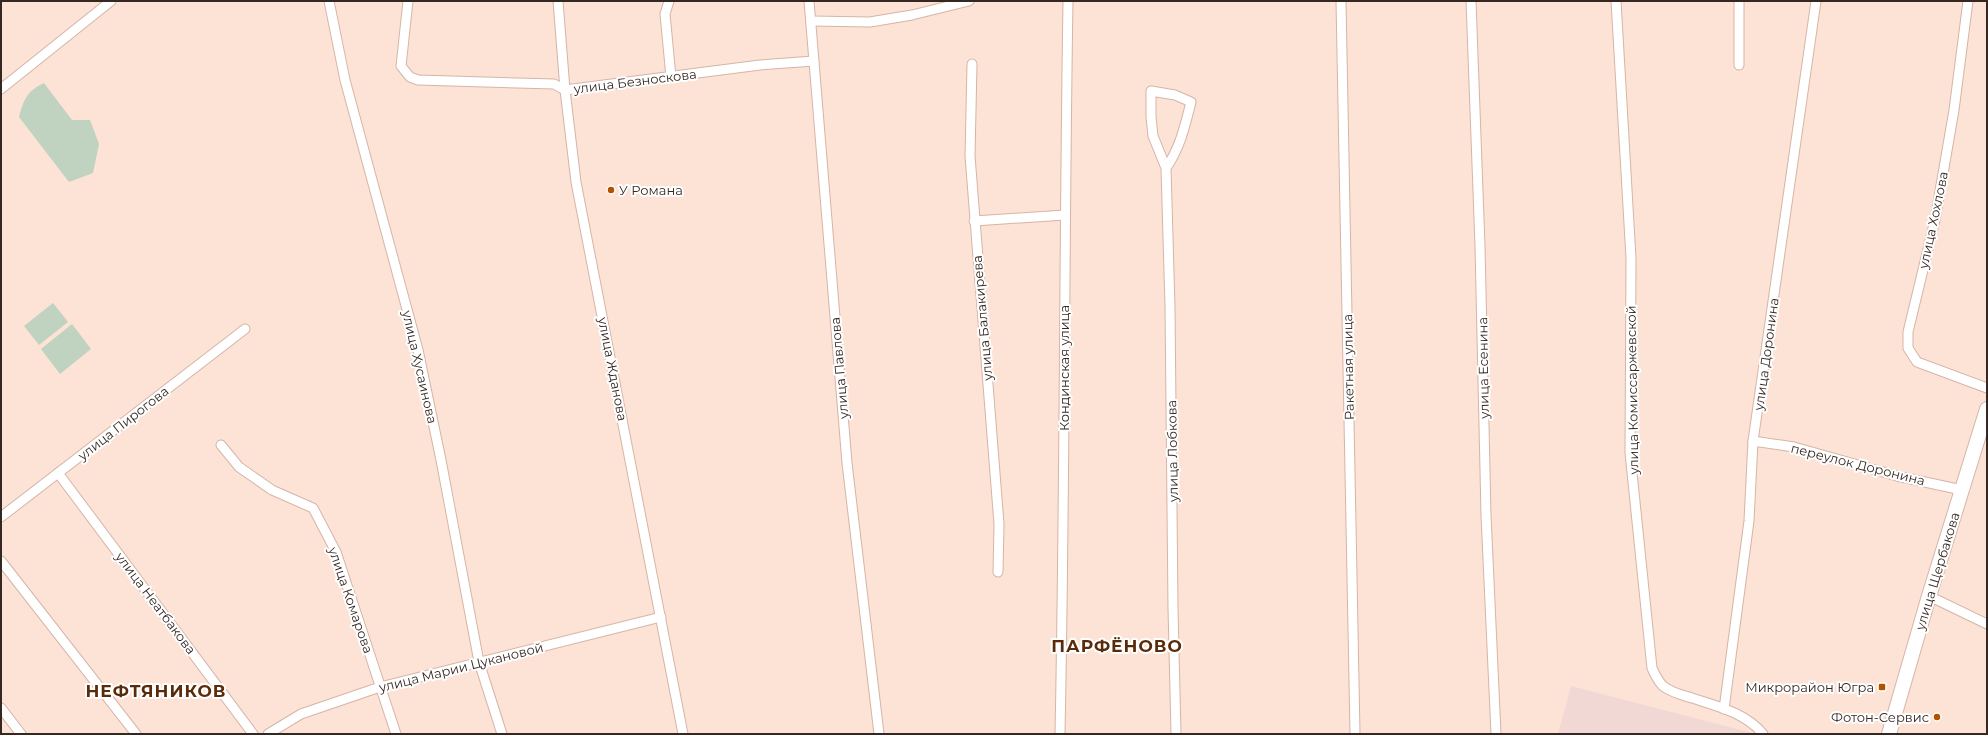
<svg xmlns="http://www.w3.org/2000/svg" width="1988" height="735" viewBox="0 0 1988 735" font-family="Montserrat,sans-serif">
	<style>
		.industrial { fill: #f2d8d5 }
		.green { fill: #bfd3c0 }
		.lines { fill: none; stroke-linecap: round; stroke-linejoin: round }
		.minor-casing { stroke: #d5b5a7; stroke-width: 11 }
		.primary-casing { stroke: #d5b5a7; stroke-width: 16 }
		.minor { stroke: #fff; stroke-width: 9 }
		.primary { stroke: #fff; stroke-width: 14 }
		.poi-dot { fill: #b15400; stroke: #fff; stroke-width: 1.5 }
		.labels { text-anchor: middle; stroke-width: 4; stroke-linejoin: round; paint-order: stroke }
		.street-label { font-size: 13px; fill: #352823; stroke: #fff }
		.poi-label { font-size: 13px; fill: #352823; stroke: #fff; text-anchor: end }
		.district-label { font-size: 17px; font-weight: bold; letter-spacing: 1px; fill: #592b0a; stroke: #fff }
	</style>
	<rect width="100%" height="100%" fill="#fde2d6"/>
	<polygon class="industrial" points="1571,686 1756,734 1558,734"/>
	<g class="green">
		<path d="M44 83 72 120H90L99 144 93 173 69 182 19 117C24 99 27 91 44 83Z"/>
		<polygon points="53,303 68,322 39,345 24,326"/>
		<polygon points="72,324 91,349 60,374 41,349"/>
	</g>
	<g class="lines">
		<defs>
			<g id="minor">
				<polyline points="329,1 345,80 418,350 441,460 479,662 502,734"/>
				<polyline points="408,1 401,66 410,77 418,80 554,84 565,90 760,65 814,61"/>
				<polyline points="558,1 565,90 576,182 683,734"/>
				<polyline points="669,1 665,14 671,77"/>
				<polyline points="809,1 847,463 879,734"/>
				<polyline points="1341,1 1355,734"/>
				<polyline points="1471,1 1480,246 1486,515 1496,734"/>
				<path d="M1616 1 1631 258 1630 453 1652 668C1655 675 1658 681 1663 686 1672 693 1682 695 1692 698 1717 706 1746 713 1763 734"/>
				<polyline points="1968,1 1954,110 1935,220 1908,332 1908,348 1917,362 1987,388"/>
				<polyline points="811,21 870,22 912,15 969,1"/>
				<polyline points="972,64 970,156 999,524 998,572"/>
				<polyline points="1739,65 1739,1"/>
				<polyline points="1,89 111,1"/>
				<path d="M1166 168C1180 148 1185 126 1191 102L1175 95 1151 91V117L1153 136 1166 168 1170 307 1173 608 1176 734"/>
				<polyline points="974,221 1065,215"/>
				<polyline points="1753,441 1794,447 1897,476 1962,490"/>
				<polyline points="221,445 239,467 272,490 313,508 336,552 396,734"/>
				<polyline points="58,473 253,734"/>
				<polyline points="1,517 245,329"/>
				<polyline points="1,561 136,734"/>
				<polyline points="1929,596 1987,624"/>
				<polyline points="1,708 21,734"/>
				<polyline points="1724,709 1749,521 1753,441 1816,1"/>
				<polyline points="268,734 301,714 380,687 661,617"/>
				<path d="M1060 734C1065 490 1064 245 1068 1"/>
			</g>
			<polyline id="primary" points="1889,734 1929,596 1987,409"/>
		</defs>
		<use href="#minor" class="minor-casing"/>
		<use href="#primary" class="primary-casing"/>
		<use href="#minor" class="minor"/>
		<use href="#primary" class="primary"/>
	</g>
	<g class="poi-dot">
		<circle cx="611" cy="190" r="4"/>
		<rect x="1878" y="683" width="8" height="8" rx="2"/>
		<circle cx="1937" cy="717" r="4"/>
	</g>
	<g class="labels">
		<g class="street-label">
			<text transform="translate(635 81) rotate(-7)" y="5">улица Безноскова</text>
			<text transform="translate(1933 220) rotate(-78)" y="5">улица Хохлова</text>
			<text transform="translate(982 318) rotate(-95)" y="5">улица Балакирева</text>
			<text transform="translate(1766 354) rotate(-82)" y="5">улица Доронина</text>
			<text transform="translate(420 367) rotate(77)" y="5">улица Хусаинова</text>
			<text transform="translate(1348 367) rotate(-91)" y="5">Ракетная улица</text>
			<text transform="translate(839 368) rotate(-95)" y="5">улица Павлова</text>
			<text transform="translate(1064 368) rotate(-90)" y="5">Кондинская улица</text>
			<text transform="translate(1483 368) rotate(-91)" y="5">улица Есенина</text>
			<text transform="translate(613 369) rotate(79)" y="5">улица Жданова</text>
			<text transform="translate(1632 390) rotate(-91)" y="5">улица Комиссаржевской</text>
			<text transform="translate(123 423) rotate(-38)" y="5">улица Пирогова</text>
			<text transform="translate(1172 451) rotate(-91)" y="5">улица Лобкова</text>
			<text transform="translate(1858 464) rotate(14)" y="5">переулок Доронина</text>
			<text transform="translate(1937 571) rotate(-73)" y="5">улица Щербакова</text>
			<text transform="translate(351 600) rotate(71)" y="5">улица Комарова</text>
			<text transform="translate(156 603) rotate(53)" y="5">улица Неатбакова</text>
			<text transform="translate(461 667) rotate(-14)" y="5">улица Марии Цукановой</text>
		</g>
		<g class="poi-label">
			<text x="619" y="195" text-anchor="start">У Романа</text>
			<text x="1874" y="692">Микрорайон Югра</text>
			<text x="1929" y="722">Фотон-Сервис</text>
		</g>
		<g class="district-label">
			<text x="1117" y="652">ПАРФЁНОВО</text>
			<text x="156" y="697">НЕФТЯНИКОВ</text>
		</g>
	</g>
	<rect width="1988" height="735" fill="none" stroke="#352823" stroke-width="4"/>
</svg>
